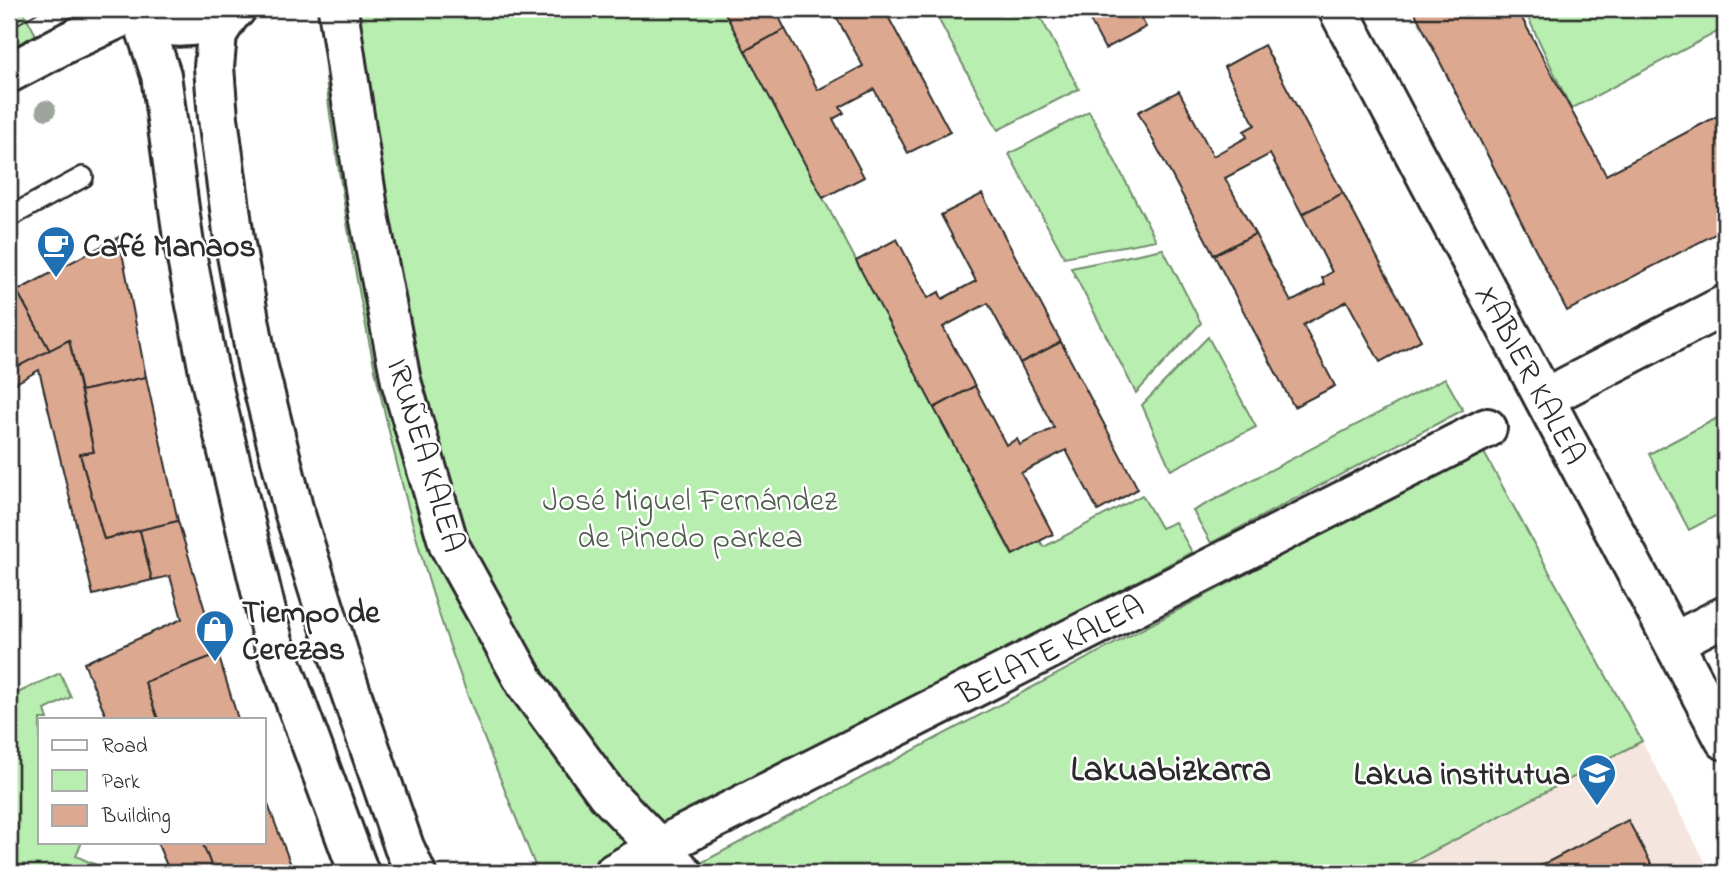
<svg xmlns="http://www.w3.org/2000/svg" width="1734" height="882" viewBox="0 0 1734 882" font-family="'Indie Flower',sans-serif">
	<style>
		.built { fill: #f4e5de }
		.green { fill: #b8eeb0; stroke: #728c6e; stroke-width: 2 }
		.building { fill: #dca990; stroke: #2b2b2b; stroke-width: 2 }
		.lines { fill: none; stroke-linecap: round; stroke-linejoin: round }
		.lane-casing { stroke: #2b2b2b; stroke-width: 24 }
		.street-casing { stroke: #2b2b2b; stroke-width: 44 }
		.lane { stroke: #fff; stroke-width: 19 }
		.street { stroke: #fff; stroke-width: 38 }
		.tram { stroke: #2b2b2b; stroke-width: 2 }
		.tree { fill: #9ea59d }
		.labels { text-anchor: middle; stroke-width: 5; stroke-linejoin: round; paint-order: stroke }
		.poi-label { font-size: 32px; font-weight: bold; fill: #2b2b2b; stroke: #fff; text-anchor: start }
		.street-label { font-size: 32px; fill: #2b2b2b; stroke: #fff }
		.park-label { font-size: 32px; fill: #4e5c4c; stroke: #fff }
		.quarter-label { font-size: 35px; font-weight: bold; fill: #2b2b2b; stroke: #fff }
	</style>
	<rect width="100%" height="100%" fill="#fff"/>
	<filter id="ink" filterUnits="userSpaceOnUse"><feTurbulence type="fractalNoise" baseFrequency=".0143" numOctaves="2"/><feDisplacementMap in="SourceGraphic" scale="14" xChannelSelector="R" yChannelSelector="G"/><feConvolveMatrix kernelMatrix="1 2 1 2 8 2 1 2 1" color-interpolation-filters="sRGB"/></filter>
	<g filter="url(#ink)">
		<polygon class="built" points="1642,741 1711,873 1392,873"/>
		<g class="green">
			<polygon points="9,9 22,9 36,35 9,49"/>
			<path d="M320 9H723L1012 555 1040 541 1044 547 1142 495 1161 528 1175 522 1192 552 588 873H538C498 772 454 670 424 565 388 438 359 308 340 177 336 151 331 125 328 98 325 69 323 39 320 9Z"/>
			<polygon points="933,9 1036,9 1079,89 998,130"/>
			<polygon points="1524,9 1725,9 1725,28 1571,109"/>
			<polygon points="1089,111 1156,240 1064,257 1009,154"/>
			<polygon points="1163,249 1201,323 1136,393 1071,268"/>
			<polygon points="1208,337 1256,427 1171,470 1142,405"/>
			<polygon points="1445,378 1463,410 1211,543 1193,511"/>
			<polygon points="1725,414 1725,511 1689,530 1649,454"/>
			<polygon points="1482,449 1642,741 1392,873 682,873"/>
			<polygon points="60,673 71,697 45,710 48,719 40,719 40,842 82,842 76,856 107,870 105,873 9,873 9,697"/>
		</g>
		<g class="building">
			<polygon points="723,9 775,9 785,29 745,51"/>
			<polygon points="832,9 884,9 950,132 908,153 874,89 840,107 844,113 833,119 864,177 823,198 745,51 785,29 818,90 863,66"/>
			<polygon points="1084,9 1136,9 1146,27 1105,49"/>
			<polygon points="1413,9 1517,9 1606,175 1725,112 1725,229 1567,311"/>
			<polygon points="1264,45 1343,193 1302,214 1270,154 1225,178 1255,234 1214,255 1138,112 1179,91 1213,156 1247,137 1244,131 1255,125 1224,67"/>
			<polygon points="1343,193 1421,340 1380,362 1347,301 1303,325 1335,386 1294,407 1214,255 1255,234 1291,302 1325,284 1322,278 1332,272 1302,214"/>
			<polygon points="982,194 1061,342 1020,363 988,303 943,327 975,386 934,408 856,261 897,239 928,298 939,292 942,299 976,281 941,215"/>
			<polygon points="119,237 146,377 81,391 69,340 50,351 17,291"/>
			<polygon points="17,291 50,351 9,371 9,295"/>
			<polygon points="69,340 94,452 80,454 104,539 140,530 152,580 93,595 39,370 9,387 9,371"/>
			<polygon points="1061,342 1138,489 1098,511 1066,450 1021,473 1053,534 1013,555 934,408 975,386 1006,445 1017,439 1020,445 1054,428 1020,363"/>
			<polygon points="146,377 178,521 104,539 80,454 94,452 81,391"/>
			<polygon points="178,521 218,654 145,682 158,719 107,719 84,663 182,619 170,576 152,580 140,530"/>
			<polygon points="218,654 238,719 158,719 145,682"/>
			<polygon points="264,794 294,873 214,873 202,842 264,842"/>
			<polygon points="1628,820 1656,873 1527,873"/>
			<polygon points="157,842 202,842 214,873 170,873"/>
		</g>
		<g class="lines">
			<defs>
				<polyline id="lane" points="9,217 83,177"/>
				<g id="street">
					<polyline points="338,9 369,215 401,381 449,545 526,684 607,794 683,873"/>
					<polyline points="1338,9 1725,740"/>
					<path d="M126 12C158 32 206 32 236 9"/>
					<polyline points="230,14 217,34 214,67 218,118 234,239 258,367 293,508 349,687 404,847 416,873"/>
					<polyline points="143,21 161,75 183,238 209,372 273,641 359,873"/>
					<polyline points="9,73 68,42 128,14"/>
					<polyline points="1545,398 1725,305"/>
					<polyline points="1674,642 1725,616"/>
					<polyline points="614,873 659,847 1487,428"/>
				</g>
			</defs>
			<use href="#lane" class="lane-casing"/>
			<use href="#street" class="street-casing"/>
			<use href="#lane" class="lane"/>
			<use href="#street" class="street"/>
			<polyline class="tram" points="9,29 44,9"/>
		</g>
		<circle class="tree" cx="46" cy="110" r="10"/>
	</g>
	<defs>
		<symbol id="cafe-pin" viewBox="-11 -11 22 30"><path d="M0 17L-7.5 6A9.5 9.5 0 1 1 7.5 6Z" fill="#1f6fb2" stroke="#fff"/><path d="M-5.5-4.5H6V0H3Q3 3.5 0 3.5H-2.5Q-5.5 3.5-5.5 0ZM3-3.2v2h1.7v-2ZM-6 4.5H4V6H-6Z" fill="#fff"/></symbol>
		<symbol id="shop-pin" viewBox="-11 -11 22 30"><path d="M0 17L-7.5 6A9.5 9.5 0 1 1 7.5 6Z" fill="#1f6fb2" stroke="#fff"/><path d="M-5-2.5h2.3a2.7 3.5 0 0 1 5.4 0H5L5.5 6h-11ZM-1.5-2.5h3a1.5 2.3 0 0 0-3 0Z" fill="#fff"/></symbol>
		<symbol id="school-pin" viewBox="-11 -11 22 30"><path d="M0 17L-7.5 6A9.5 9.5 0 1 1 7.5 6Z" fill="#1f6fb2" stroke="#fff"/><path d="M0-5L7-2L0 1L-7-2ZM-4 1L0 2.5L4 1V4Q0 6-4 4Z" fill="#fff"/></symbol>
	</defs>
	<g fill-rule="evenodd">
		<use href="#cafe-pin" x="34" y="223" width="44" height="60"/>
		<use href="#shop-pin" x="193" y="607" width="44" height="60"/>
		<use href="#school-pin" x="1575" y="751" width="44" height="60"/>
	</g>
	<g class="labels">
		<g class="poi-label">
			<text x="83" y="256">Café Manaos</text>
			<text x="242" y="622">Tiempo de<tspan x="242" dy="37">Cerezas</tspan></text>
			<text x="1570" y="784" text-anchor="end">Lakua institutua</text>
		</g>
		<g class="street-label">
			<text transform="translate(1532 374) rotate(62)" y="11">XABIER KALEA</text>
			<text transform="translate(427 455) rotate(73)" y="11">IRUÑEA KALEA</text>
			<text transform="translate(1050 649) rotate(-27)" y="11">BELATE KALEA</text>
		</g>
		<g class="park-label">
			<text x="690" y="510">José Miguel Fernández<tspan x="690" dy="37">de Pinedo parkea</tspan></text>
		</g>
		<g class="quarter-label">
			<text x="1171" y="780">Lakuabizkarra</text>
		</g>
	</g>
	<rect width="1734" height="882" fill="none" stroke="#fff" stroke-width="35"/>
	<rect x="18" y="18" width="1699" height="847" fill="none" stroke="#2b2b2b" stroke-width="2.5" filter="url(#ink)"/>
	<rect x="38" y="718" width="228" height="126" fill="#ffffff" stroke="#aaaaaa" stroke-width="2"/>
	<rect x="52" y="740" width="35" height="10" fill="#ffffff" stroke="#aaaaaa" stroke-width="2"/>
	<text x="102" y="752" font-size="21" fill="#2b2b2b">Road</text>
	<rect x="52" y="770" width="35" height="21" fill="#b8eeb0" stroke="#aaaaaa" stroke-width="2"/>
	<text x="102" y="788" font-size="21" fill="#2b2b2b">Park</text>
	<rect x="52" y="805" width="35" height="21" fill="#dca990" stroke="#aaaaaa" stroke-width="2"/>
	<text x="102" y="822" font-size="21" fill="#2b2b2b">Building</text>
</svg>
